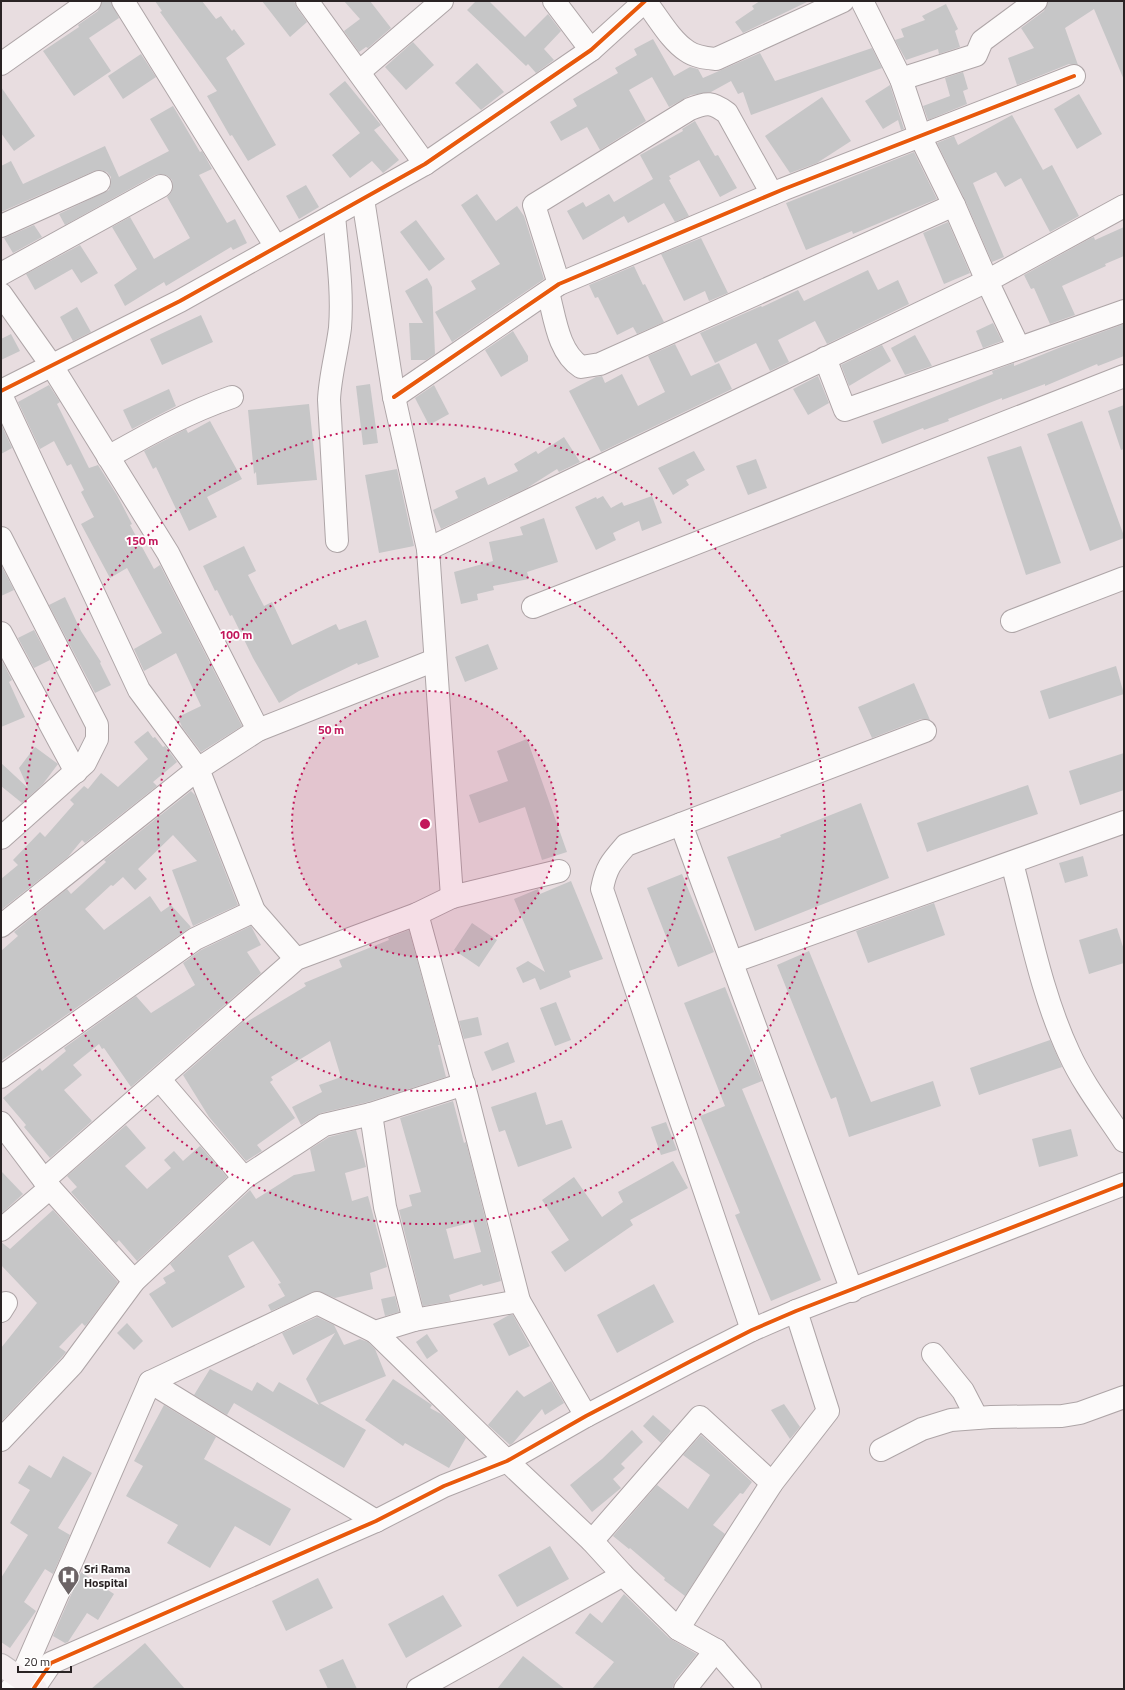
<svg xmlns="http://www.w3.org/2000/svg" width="1125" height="1690" viewBox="0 0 1125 1690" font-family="'Titillium Web',sans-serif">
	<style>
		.building { fill: #c6c6c7; fill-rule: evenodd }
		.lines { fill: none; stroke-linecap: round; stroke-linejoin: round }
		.minor-casing { stroke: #aea5a7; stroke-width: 24 }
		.major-casing { stroke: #c0bbbc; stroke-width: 24 }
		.minor { stroke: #fcfafa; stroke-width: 22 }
		.major { stroke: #f6eff1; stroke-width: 22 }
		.cycleway-casing { stroke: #fff; stroke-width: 6 }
		.cycleway { stroke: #e8590c; stroke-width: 4 }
		.ring { fill: none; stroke: #c2185b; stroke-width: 2; stroke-dasharray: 2 4 }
		.labels { text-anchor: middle; stroke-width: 3.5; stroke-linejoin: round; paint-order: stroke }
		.poi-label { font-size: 12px; font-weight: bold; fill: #2a2324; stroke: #fff; text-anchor: start }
		.centre { fill: #c2185b; stroke: #fff; stroke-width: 2 }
		.ring-label { font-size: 12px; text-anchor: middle; font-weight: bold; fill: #c2185b; stroke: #fff; stroke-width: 3.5; stroke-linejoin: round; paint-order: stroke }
	</style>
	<rect width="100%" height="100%" fill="#e8dde0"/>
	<g class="building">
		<polygon points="102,1 111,1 119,18 89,38 111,71 74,96 43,51 79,27 78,25 98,11"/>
		<polygon points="155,1 202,1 216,19 221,16 232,31 234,29 245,44 226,58 276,145 248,161 232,135 230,136 207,96 217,91 160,12 162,11"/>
		<polygon points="262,1 294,1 297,8 307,22 290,37"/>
		<polygon points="344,1 370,1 391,28 368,48 366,47 359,52 344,31 360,19"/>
		<polygon points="476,1 489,1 525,37 548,14 561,31 544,49 554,60 536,73 528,64 526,66 467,10"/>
		<polygon points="760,1 809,1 743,33 735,22 754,9 752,6"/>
		<polygon points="1048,1 1124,1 1124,80 1094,9 1065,28 1078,65 1069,64 1017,85 1008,58 1034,48 1021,28 1044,11"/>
		<polygon points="946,4 958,29 955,31 960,47 939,54 938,49 906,60 895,40 904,37 901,29 925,20 922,16"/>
		<polygon points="653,39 674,76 690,67 698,69 703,78 760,53 775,81 872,48 882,68 751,115 743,92 738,94 731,81 711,92 691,95 669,107 652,77 629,90 646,121 600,150 587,127 561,141 550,122 577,106 573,99 618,73 615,68 637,55 634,49"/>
		<polygon points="413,42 434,65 406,90 385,67"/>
		<polygon points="141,54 156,77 123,99 108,76"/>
		<polygon points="477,63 504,92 481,110 455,83"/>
		<polygon points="963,72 968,89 963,91 967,104 928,120 923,106 950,96 945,78"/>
		<polygon points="345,81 381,125 374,130 399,160 383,173 372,161 350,178 332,155 360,133 329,94"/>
		<polygon points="890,85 904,129 901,130 898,120 883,129 865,101"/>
		<polygon points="1,87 35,136 14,151 1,133"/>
		<polygon points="1079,94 1102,134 1077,149 1054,109"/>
		<polygon points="822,97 851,141 817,163 790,173 765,136"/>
		<polygon points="173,106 200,152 202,151 211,167 212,169 199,175 227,223 235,219 247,243 233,250 231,247 166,286 164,282 125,306 114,285 137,269 112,227 130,217 154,259 190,238 167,197 171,193 173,187 172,180 168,176 162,174 155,175 65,225 59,214 109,190 111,183 111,177 107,172 101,170 94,171 1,212 1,166 11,161 23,184 105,146 119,177 169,151 150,119"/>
		<polygon points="1012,115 1043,170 1052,165 1079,216 1050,232 1021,178 1005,187 996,172 973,183 1004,257 992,262 965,200 937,143 954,136 958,145"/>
		<polygon points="695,121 715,156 718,155 737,188 720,197 699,160 669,176 671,179 669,180 689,216 675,222 664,203 628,223 624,216 583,240 567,211 583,202 586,207 609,194 614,202 653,179 640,155 683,131 682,129"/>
		<polygon points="914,152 937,199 853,234 852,231 806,250 786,203"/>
		<polygon points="306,185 319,207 299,219 286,196"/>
		<polygon points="477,194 496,221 517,206 524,216 544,279 452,342 435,312 476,289 471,281 500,264 461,205"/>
		<polygon points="416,220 445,259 429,271 400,232"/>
		<polygon points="948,222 970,273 944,284 923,233"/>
		<polygon points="34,225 42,237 13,253 4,238"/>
		<polygon points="1124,227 1124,256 1105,264 1106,266 1062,286 1075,315 1050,324 1034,288 1031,289 1024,275 1091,238 1094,237 1095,240"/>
		<polygon points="701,238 728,293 709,301 705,291 684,301 661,254"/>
		<polygon points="80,245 98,273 81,283 72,269 35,290 26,274"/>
		<polygon points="634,266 643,285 645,284 664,322 637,334 633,327 617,335 598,297 595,298 589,285"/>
		<polygon points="868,270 878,290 898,280 909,304 827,344 815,321 778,340 789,362 770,371 756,343 715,363 700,333 761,306 762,307 798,290 804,301"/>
		<polygon points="427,278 432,287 435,354 426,360 411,360 409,323 423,323 405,291"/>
		<polygon points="77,307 91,332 73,341 60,317"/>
		<polygon points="201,315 213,342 162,365 150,339"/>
		<polygon points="993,323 1002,341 983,348 976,331"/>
		<polygon points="1124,324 1124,356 1098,366 1097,364 1045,386 1045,384 1002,400 1002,398 948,419 949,421 924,430 923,428 882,444 873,421 993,374 992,371 1014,363 1014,366 1061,347"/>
		<polygon points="513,331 528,356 528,361 501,377 485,350"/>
		<polygon points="11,334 20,351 1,360 1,339"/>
		<polygon points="915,335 932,366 905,375 891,348"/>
		<polygon points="675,344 691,376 719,363 732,389 601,452 569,391 596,377 602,376 605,383 622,374 638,406 665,392 648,356"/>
		<polygon points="882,345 891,361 849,386 841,365"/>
		<polygon points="818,376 829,403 808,415 793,389"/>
		<polygon points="370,384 378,443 363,445 356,386"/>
		<polygon points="49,385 60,402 57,404 89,468 98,465 117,495 132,524 130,525 154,569 160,565 242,726 201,752 182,727 178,717 201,706 176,653 144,671 134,649 162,633 127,568 110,578 81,524 94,517 81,492 84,490 71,464 67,466 54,441 40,449 18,402"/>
		<polygon points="434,385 449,414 429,425 415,398"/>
		<polygon points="169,389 176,406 132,429 123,410"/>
		<polygon points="309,404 317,480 257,485 256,472 254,474 248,410"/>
		<polygon points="1124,405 1124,449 1121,450 1108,411"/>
		<polygon points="210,421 242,479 207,497 217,517 189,531 179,510 177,511 156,467 153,469 144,451 186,429 188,433"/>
		<polygon points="1082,421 1124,536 1124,538 1090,551 1047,434"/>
		<polygon points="1,424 12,448 1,454"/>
		<polygon points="564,437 580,462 559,472 557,469 527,488 441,529 433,510 458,498 455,491 485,477 488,485 518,471 514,464 536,451 538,454"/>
		<polygon points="1021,446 1061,563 1026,575 987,457"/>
		<polygon points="694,451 705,470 686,480 689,485 673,495 658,468"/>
		<polygon points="756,459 767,488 748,495 736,466"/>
		<polygon points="397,469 414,546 379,553 365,475"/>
		<polygon points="603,496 611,508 622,502 624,506 652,496 662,523 642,531 639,521 613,533 616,540 596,550 575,507 596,497 597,499"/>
		<polygon points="544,518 558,562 527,572 529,579 493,586 494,590 477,594 478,600 461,604 454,572 493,561 489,542 523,535 520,527"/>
		<polygon points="244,546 256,571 248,575 264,606 272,602 292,645 336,624 339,630 366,620 379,657 358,665 357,663 299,691 279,703 253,658 232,615 230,616 217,590 215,591 203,566"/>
		<polygon points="1,565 14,590 1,596"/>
		<polygon points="65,597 81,631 101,662 100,663 111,685 95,693 49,605"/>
		<polygon points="34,630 50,660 34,668 18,638"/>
		<polygon points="488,644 498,669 465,682 455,657"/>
		<polygon points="1,659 12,680 9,682 25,717 1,727"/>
		<polygon points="1116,666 1124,694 1049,719 1040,691"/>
		<polygon points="914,683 930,720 921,719 872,738 858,707"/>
		<polygon points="148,731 153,738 155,737 163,747 165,746 177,762 153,782 157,786 85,843 82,840 68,857 1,910 1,879 18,865 13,860 40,832 45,837 74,804 70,800 84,786 88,789 101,773 118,787 148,759 134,742"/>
		<polygon points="527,739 567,852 542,860 525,807 479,823 469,795 508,781 497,751"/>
		<polygon points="35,747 58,764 43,784 22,803 1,786 1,763 28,788 19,768"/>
		<polygon points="1124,753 1124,790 1080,805 1069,771"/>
		<polygon points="1028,785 1038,814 927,852 917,823"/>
		<polygon points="191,791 195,795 238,905 193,926 172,870 197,861 173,835 138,869 147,879 135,890 123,877 113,886 111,885 85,909 104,930 150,896 161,912 171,905 191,927 1,1061 1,951 18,936 14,932 67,889 71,894 106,862 104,860"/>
		<polygon points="861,803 889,878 755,931 727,857 781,837 780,835"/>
		<polygon points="1083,856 1088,876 1065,883 1059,863"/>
		<polygon points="682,874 714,952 678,967 647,888"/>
		<polygon points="571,881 603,959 569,971 571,977 540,990 535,978 523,983 516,968 528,961 545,972 514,899 538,889 540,894"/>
		<polygon points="934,903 945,935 868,963 856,931"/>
		<polygon points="472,923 497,940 479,967 454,950"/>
		<polygon points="251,926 261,945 247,952 261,973 131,1087 104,1048 102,1049 99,1044 73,1065 82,1075 64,1090 92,1121 50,1158 24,1127 26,1125 3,1098 40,1068 42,1071 66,1051 64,1048 136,996 151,1013 195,985 183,963 201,950"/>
		<polygon points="1117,928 1124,950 1124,963 1089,974 1079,940"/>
		<polygon points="409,930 440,1045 438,1045 446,1077 368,1102 321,1113 301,1125 292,1107 322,1092 319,1085 341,1077 330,1041 271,1077 273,1080 270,1082 295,1118 257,1145 262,1151 246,1161 209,1117 183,1075 244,1021 245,1023 306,986 304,983 342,967 339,960 389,940 388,938"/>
		<polygon points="809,951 871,1102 933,1081 941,1106 849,1137 836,1097 831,1099 777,965"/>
		<polygon points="725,987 762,1081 742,1089 821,1280 771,1301 735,1215 740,1213 700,1116 725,1106 684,1003"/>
		<polygon points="556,1002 571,1040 555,1046 540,1008"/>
		<polygon points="478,1017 482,1035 464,1039 459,1021"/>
		<polygon points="1050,1040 1062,1067 979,1095 970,1068"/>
		<polygon points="508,1042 515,1062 492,1071 484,1052"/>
		<polygon points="536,1092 546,1125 562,1120 572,1148 518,1167 505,1130 499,1132 491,1107"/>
		<path d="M453 1101 464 1143 466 1142 501 1281 483 1286 482 1284 449 1295 451 1301 423 1306 399 1210 412 1206 409 1195 421 1192 400 1118ZM473 1222 481 1252 454 1259 446 1229Z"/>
		<polygon points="666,1122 677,1150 661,1155 651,1127"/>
		<polygon points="126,1125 146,1148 125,1166 147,1189 171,1168 164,1160 174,1151 183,1161 200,1146 227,1177 137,1261 119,1240 116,1243 71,1192 77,1187 67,1176"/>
		<polygon points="1071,1129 1078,1156 1039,1167 1032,1139"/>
		<polygon points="356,1130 366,1167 345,1173 352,1201 368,1196 387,1267 370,1273 373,1289 335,1298 317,1291 271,1311 268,1305 285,1296 278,1284 281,1283 253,1241 228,1256 245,1287 172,1328 149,1294 166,1283 163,1278 175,1271 170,1264 250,1190 256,1199 294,1175 315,1171 310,1149 329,1137"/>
		<polygon points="673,1161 688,1188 630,1220 633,1225 565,1272 551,1252 569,1240 542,1200 574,1177 602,1217 623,1202 618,1192"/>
		<polygon points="1,1171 23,1194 1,1214"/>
		<polygon points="53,1210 118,1282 87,1324 85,1326 82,1323 59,1347 66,1352 62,1357 1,1422 1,1348 37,1303 1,1265 1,1242 10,1249"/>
		<polygon points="654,1284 674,1322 617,1353 597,1315"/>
		<polygon points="395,1296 399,1312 385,1316 381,1299"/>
		<polygon points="509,1315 513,1315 530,1346 509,1356 493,1324"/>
		<polygon points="317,1317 334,1325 344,1345 360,1339 368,1342 375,1349 386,1376 320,1403 366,1430 344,1468 234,1403 227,1415 194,1395 210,1369 252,1391 257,1382 273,1392 279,1382 319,1405 306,1379 335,1333 293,1355 282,1333"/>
		<polygon points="127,1323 143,1341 134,1350 117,1333"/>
		<polygon points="427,1334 438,1351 427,1359 416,1342"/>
		<polygon points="393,1379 432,1405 430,1408 441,1414 466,1438 449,1468 405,1443 403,1446 365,1420"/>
		<polygon points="551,1381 564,1403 545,1415 542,1409 513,1443 510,1445 488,1425 517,1390 524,1397"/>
		<polygon points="784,1404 800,1427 790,1439 771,1410"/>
		<polygon points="164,1405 216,1437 204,1459 291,1509 270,1546 235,1526 210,1568 167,1543 178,1525 126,1496 143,1466 134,1461"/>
		<polygon points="653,1415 671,1431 661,1443 643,1426"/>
		<polygon points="632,1430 643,1442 621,1464 625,1468 613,1479 621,1488 592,1512 570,1485 602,1459"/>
		<polygon points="701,1435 752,1482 743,1494 740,1493 713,1525 725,1534 685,1596 664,1580 665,1578 630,1548 629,1549 613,1536 657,1485 688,1509 710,1475 683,1455"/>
		<polygon points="63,1456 92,1473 58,1528 70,1535 53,1574 45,1569 24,1602 36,1611 10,1648 1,1642 1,1578 28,1535 10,1523 30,1490 18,1483 29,1465 51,1478"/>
		<polygon points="550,1546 569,1579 517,1607 498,1575"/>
		<polygon points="81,1572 114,1594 98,1620 87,1613 68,1642 65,1643 53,1636"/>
		<polygon points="318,1578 333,1608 286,1631 272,1601"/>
		<polygon points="624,1594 669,1638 697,1654 675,1681 672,1689 592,1689 614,1662 575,1633 590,1613 602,1623"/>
		<polygon points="443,1595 462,1626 406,1658 388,1624"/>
		<polygon points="145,1643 185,1689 91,1689"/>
		<polygon points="523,1656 565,1689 497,1689"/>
		<polygon points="343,1659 357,1689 328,1689 319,1670"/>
	</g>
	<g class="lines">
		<defs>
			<g id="minor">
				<polyline points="123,1 276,247"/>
				<polyline points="307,1 425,164"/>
				<polyline points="554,1 591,50"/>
				<path d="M645 1C658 17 670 40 687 51 695 57 707 58 716 59L843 1"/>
				<polyline points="862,1 901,79 976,55 982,41 1036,1"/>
				<polyline points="1,64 90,1"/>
				<polyline points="359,72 442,1"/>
				<polyline points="363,199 394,397 428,549 452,897"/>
				<path d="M334 215C337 252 343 290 340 328 337 352 330 376 329 400L337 541"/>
				<polyline points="1,226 99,182"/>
				<polyline points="1,274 161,186"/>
				<path d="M559 284 534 205 690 109C707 102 712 102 727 113L772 194"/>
				<path d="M548 292C555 318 558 352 581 367L600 364 954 205 920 136 901 79"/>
				<polyline points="1,294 52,366 168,553 258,730"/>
				<polyline points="1019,348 987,281 1124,206"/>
				<polyline points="825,358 845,410 1124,311"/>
				<polyline points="1,391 180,301 425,164 591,50 645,1"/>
				<polyline points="1,395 139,690 198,769 1,926"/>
				<polyline points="394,397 559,284 784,189 1074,76"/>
				<path d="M108 457C149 434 188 412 232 397"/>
				<polyline points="1,538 97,725 97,739 85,763 1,838"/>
				<polyline points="428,549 987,281 954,205"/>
				<polyline points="533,607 1124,376"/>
				<polyline points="1012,621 1124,578"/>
				<polyline points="1,633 76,772"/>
				<polyline points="681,824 852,1291"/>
				<path d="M1012 863C1029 926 1041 993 1069 1053 1083 1084 1105 1112 1124 1141"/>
				<polyline points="417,914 467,1097 519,1301"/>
				<polyline points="296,959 254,911 198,769 258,730 435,660"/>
				<polyline points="732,962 1124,822"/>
				<polyline points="1,1077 195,939 254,911"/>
				<polyline points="160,1080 244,1178"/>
				<polyline points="371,1114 385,1207 414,1320"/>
				<polyline points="1,1123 50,1188 134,1281"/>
				<polyline points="44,1180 296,959 417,914 452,897 559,871"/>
				<polyline points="1,1230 50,1188"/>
				<polyline points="1,1311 6,1303"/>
				<path d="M752 1330 602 889C606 867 612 861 626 845L925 731"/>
				<polyline points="375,1332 507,1461 592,1541 623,1575 678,1629 716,1650 685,1689"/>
				<polyline points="933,1354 963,1391 977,1418"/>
				<polyline points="150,1382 376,1521"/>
				<polyline points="1,1440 72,1365 134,1281 244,1178 324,1125 371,1114 464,1084"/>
				<polyline points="881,1450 922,1429 951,1420 991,1417 1062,1416 1080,1413 1124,1397"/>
				<polyline points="592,1541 700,1417 772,1483"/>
				<polyline points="678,1629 772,1483 828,1411 796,1311"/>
				<polyline points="716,1650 750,1689"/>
				<polyline points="34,1688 51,1663 376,1521 444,1486 507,1461 586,1416 691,1361 752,1330 796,1311 1124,1184"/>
				<polyline points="11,1689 21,1678 150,1382 317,1303 375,1332 414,1320 519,1301 586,1416"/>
				<polyline points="418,1689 623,1575"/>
			</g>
			<polyline id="major" points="1,1665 36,1689"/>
		</defs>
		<use href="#minor" class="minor-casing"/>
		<use href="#major" class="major-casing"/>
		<use href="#minor" class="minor"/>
		<use href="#major" class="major"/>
		<defs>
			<g id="cycleway">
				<polyline points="1,391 180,301 425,164 591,50 645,1"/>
				<polyline points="394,397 559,284 784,189 1074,76"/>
				<polyline points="34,1688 51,1663 376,1521 444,1486 507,1461 586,1416 691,1361 752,1330 796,1311 1124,1184"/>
			</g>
		</defs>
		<use href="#cycleway" class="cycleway-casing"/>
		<use href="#cycleway" class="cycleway"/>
	</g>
	<circle cx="425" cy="824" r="133" fill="#c2185b" fill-opacity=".12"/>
	<g class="ring">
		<circle cx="425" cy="824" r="133"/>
		<circle cx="425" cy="824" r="267"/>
		<circle cx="425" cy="824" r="400"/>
	</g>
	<defs>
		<symbol id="hospital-pin" viewBox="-11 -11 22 30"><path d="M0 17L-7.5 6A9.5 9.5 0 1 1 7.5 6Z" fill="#6c6466" stroke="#fff"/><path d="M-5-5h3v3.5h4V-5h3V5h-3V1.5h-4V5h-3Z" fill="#fff"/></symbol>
	</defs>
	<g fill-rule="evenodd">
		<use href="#hospital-pin" x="56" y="1564" width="25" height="34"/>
	</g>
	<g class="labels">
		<g class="poi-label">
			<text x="84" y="1573">Sri Rama<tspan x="84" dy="14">Hospital</tspan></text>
		</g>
	</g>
	<circle cx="425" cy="824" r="6" class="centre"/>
	<g class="ring-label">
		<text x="142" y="545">150 m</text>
		<text x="236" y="639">100 m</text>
		<text x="331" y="734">50 m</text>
	</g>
	<rect width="1125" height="1690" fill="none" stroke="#2a2324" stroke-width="4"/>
	<path d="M18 1666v6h53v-6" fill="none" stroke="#2a2324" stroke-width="2"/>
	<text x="24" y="1666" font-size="12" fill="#2a2324" stroke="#ffffff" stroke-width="3" paint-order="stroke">20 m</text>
</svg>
